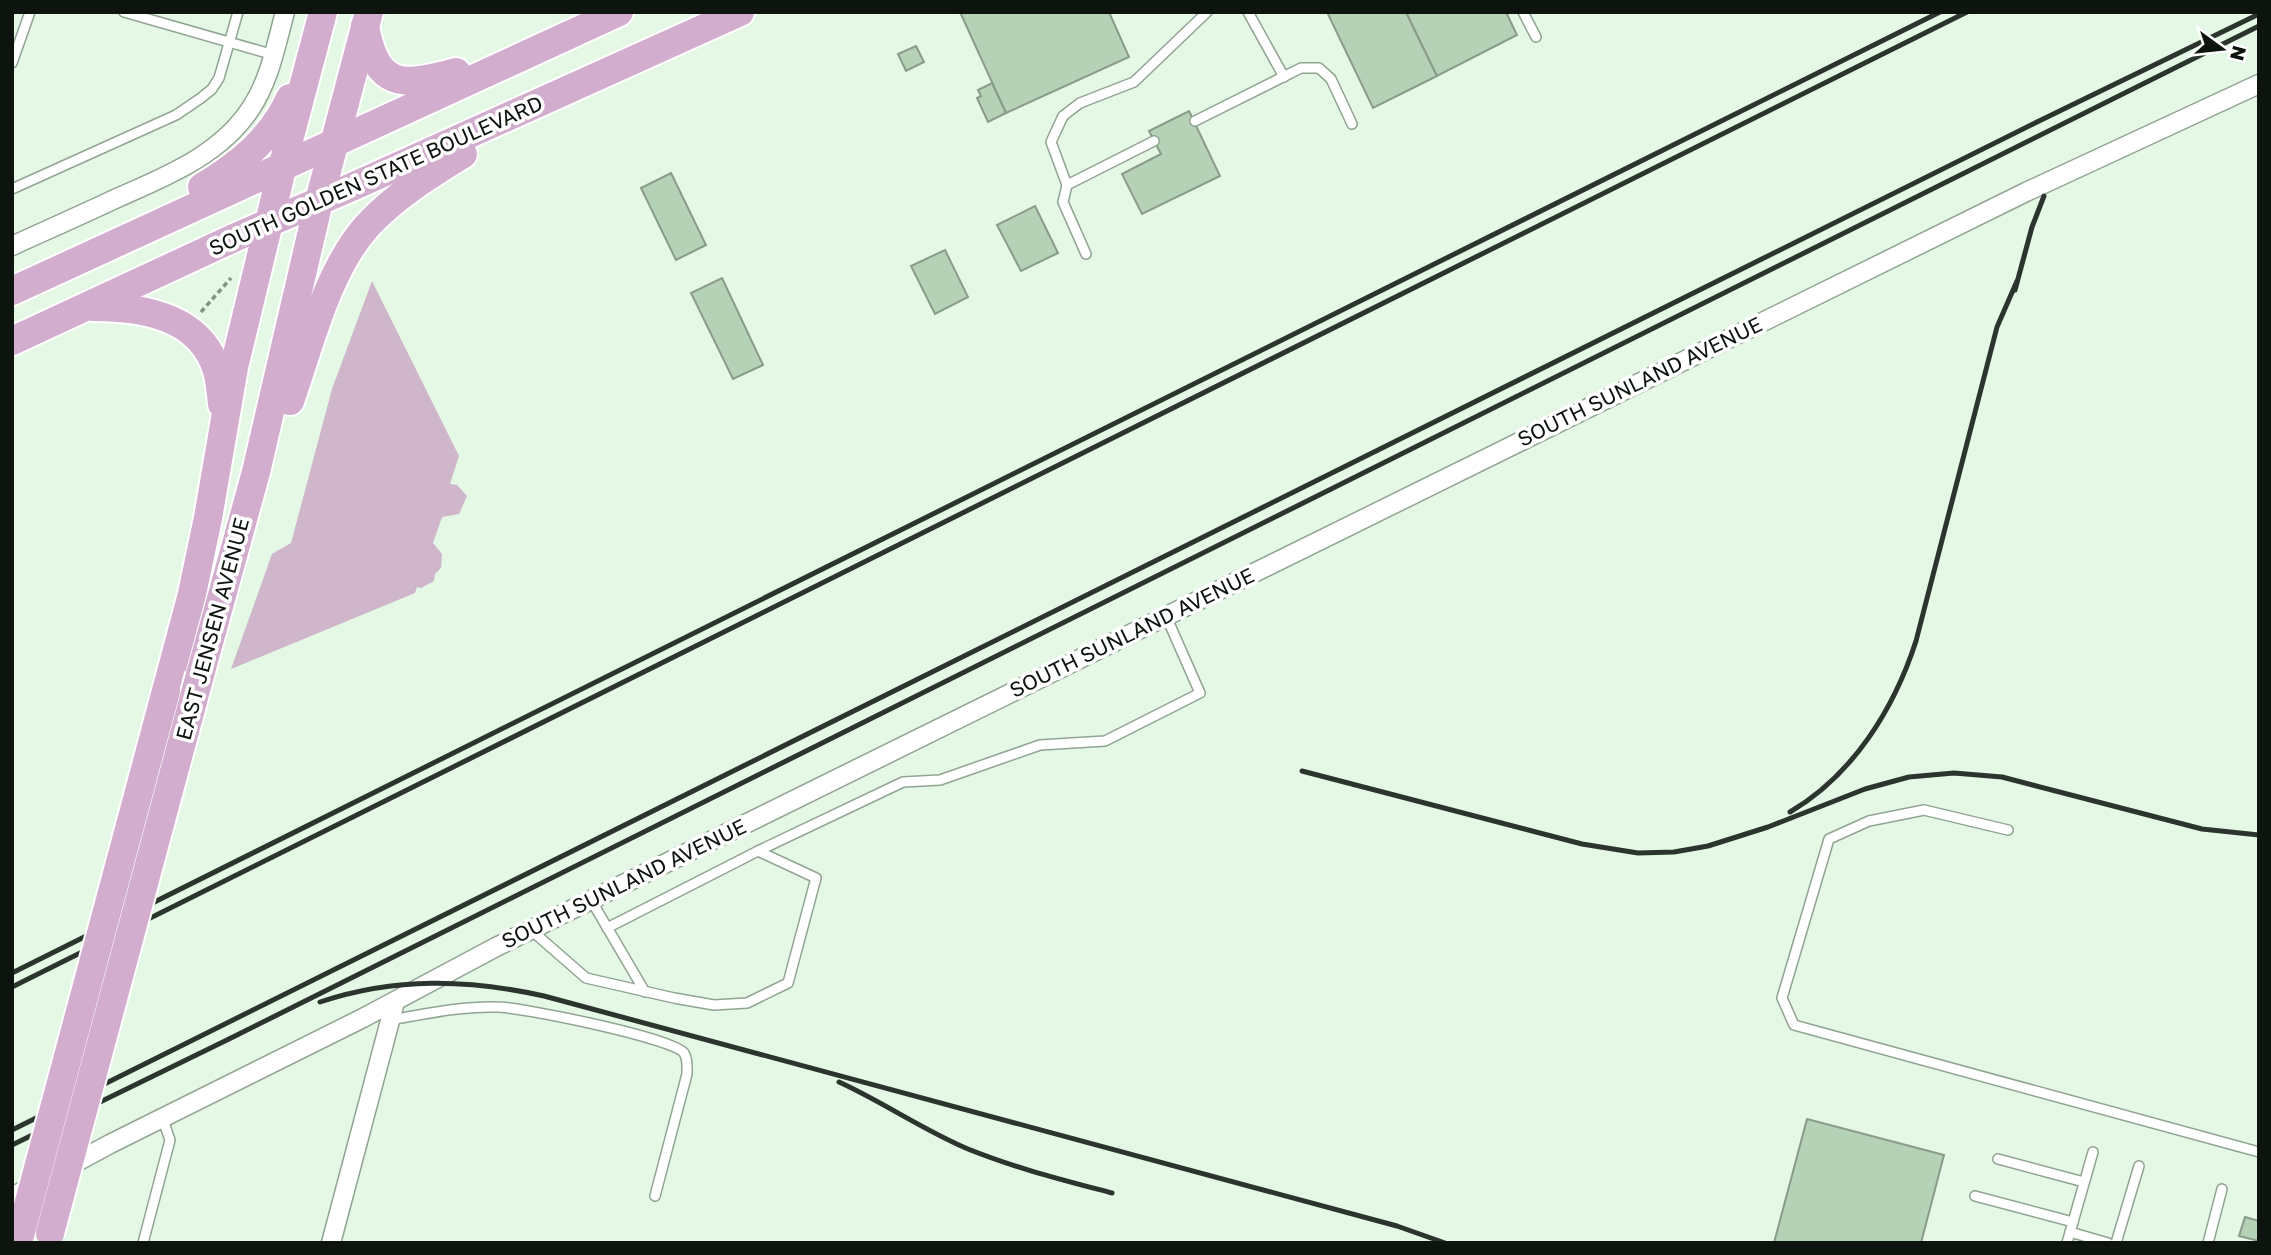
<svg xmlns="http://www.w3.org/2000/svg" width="2271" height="1255" viewBox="0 0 2271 1255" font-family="'Golos Text',sans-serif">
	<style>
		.green { fill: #cfb6ca }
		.building { fill: #b5d2b6; stroke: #899b89; stroke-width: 2 }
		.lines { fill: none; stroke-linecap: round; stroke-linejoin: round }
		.service-casing { stroke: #91a492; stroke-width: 12 }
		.minor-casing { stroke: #91a492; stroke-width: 21 }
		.primary-casing { stroke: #fff; stroke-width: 32 }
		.path { stroke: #849285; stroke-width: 3.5; stroke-dasharray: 5 3.5; stroke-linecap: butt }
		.service { stroke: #fff; stroke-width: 9 }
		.minor { stroke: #fff; stroke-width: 18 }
		.primary { stroke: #d3adcd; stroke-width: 28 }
		.rail { stroke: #2c352d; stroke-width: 5 }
		.primary-bridge-casing { stroke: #fff; stroke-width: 32; stroke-linecap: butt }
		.primary-bridge { stroke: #d3adcd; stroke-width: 28 }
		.labels { text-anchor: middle; stroke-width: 7; stroke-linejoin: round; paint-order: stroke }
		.street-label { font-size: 21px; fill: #0d140e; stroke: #fff }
	</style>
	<rect width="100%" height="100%" fill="#e4f8e5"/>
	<polygon class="green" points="372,281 459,456 450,484 457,485 467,496 459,514 442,517 433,543 442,554 441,568 435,574 434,581 421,588 417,587 415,593 231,669 272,554 291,543 332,389"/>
	<g class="building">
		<polygon points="960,12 1109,12 1129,57 1006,113"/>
		<polygon points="1327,12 1406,12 1437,76 1373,108"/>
		<polygon points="1406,12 1506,12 1517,35 1437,76"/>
		<polygon points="916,46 924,62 906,71 898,54"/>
		<polygon points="992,83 1006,113 988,122 977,98 981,96 978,90"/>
		<polygon points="1189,111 1220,176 1142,214 1122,174 1161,154 1149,131"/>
		<polygon points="671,173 706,245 676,260 641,188"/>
		<polygon points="1035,206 1058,253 1021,271 997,225"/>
		<polygon points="945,250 968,297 935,314 911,266"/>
		<polygon points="722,278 763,365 733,379 691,293"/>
		<polygon points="1807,1119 1944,1155 1921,1243 1774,1243"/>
		<polygon points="2245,1217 2259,1221 2259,1241 2239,1236"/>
	</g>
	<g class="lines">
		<defs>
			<g id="service">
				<polyline points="124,12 274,55"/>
				<polyline points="1248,12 1284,77"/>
				<polyline points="1523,12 1536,37"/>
				<polyline points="12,63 30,12"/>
				<polyline points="1195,121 1301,68 1319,68 1331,79 1352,124"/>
				<polyline points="1067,185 1051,142 1063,116 1080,103 1134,82 1207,12"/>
				<polyline points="12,189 176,115 201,98 212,89 219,78 238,12"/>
				<polyline points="1086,254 1063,202 1067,185 1154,141"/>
				<polyline points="2008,830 1924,810 1869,821 1829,839 1782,998 1794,1025 2259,1152"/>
				<polyline points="591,900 645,992"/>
				<polyline points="607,928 758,851 903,782 940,780 1040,745 1105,741 1200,693 1166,616"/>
				<polyline points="531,930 586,978 674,998 714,1005 747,1003 788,983 816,878 758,851"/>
				<path d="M390 1020C425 1014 461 1006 497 1007 521 1007 673 1038 684 1053 688 1059 687 1068 687 1074L655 1196"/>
				<polyline points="1998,1159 2084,1182"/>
				<polyline points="1975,1196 2073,1222"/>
				<polyline points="2070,1232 2108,1243"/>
				<polyline points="143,1243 170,1140 162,1117"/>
				<polyline points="2067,1243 2093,1152"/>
				<polyline points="2116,1243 2139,1166"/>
				<polyline points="2208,1243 2222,1189"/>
			</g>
			<g id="minor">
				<path d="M12 246C47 230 81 215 115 199 164 177 220 156 251 108 270 79 276 45 285 12"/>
				<polyline points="12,1197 110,1144 363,1018 496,947 2026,192 2259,84"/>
				<polyline points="331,1243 395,1002"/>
			</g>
			<g id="primary">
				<path d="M365 26C376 89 402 87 456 72"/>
				<path d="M202 187C239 165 272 138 290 98"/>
				<polyline points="12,291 619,12"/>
				<path d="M94 307C142 307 201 316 217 371 220 381 221 393 222 404"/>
				<polyline points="12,341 236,237 354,186 740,12"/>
				<path d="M290 401C310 345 327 270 368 225 395 196 429 175 463 154"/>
				<polyline points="200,675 256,472 319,201 369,12"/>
				<polyline points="166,691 192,594 208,518 234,367 289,140 323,12"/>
			</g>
		</defs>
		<use href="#service" class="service-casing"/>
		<use href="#minor" class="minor-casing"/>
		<use href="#primary" class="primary-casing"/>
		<polyline class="path" points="201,312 231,278"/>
		<use href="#service" class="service"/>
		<use href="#minor" class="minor"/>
		<use href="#primary" class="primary"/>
		<g class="rail">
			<polyline points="2015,290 2032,227 2044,196"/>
			<polyline points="1302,771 1582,844 1638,853 1674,852 1708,846 1768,827 1865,789 1909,777 1954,773 2002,777 2202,829 2259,835"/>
			<path d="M1790 812C1853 775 1894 709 1916 641L1997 327 2017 281"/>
			<polyline points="12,973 1940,12"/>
			<polyline points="12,987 1967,12"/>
			<path d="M320 1002C395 977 468 979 544 996L1397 1226 1445 1243"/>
			<path d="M839 1082C883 1102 923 1130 968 1149 1015 1168 1063 1180 1112 1193"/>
			<polyline points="12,1130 2037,122 2259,14"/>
			<polyline points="12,1145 229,1039 2259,26"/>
		</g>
		<defs>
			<g id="primary-bridge">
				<polyline points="50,1233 200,675"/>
				<polyline points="18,1243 166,691"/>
			</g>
		</defs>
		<use href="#primary-bridge" class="primary-bridge-casing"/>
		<use href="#primary-bridge" class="primary-bridge"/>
	</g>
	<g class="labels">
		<g class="street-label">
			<text transform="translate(376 176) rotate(-24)" y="7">SOUTH GOLDEN STATE BOULEVARD</text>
			<text transform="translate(1640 382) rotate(-26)" y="7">SOUTH SUNLAND AVENUE</text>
			<text transform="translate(213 629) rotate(-75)" y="7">EAST JENSEN AVENUE</text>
			<text transform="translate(1132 633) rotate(-26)" y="7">SOUTH SUNLAND AVENUE</text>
			<text transform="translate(624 884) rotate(-26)" y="7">SOUTH SUNLAND AVENUE</text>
		</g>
	</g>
	<rect width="2271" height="1255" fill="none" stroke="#0d140e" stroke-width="28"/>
	<g transform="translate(2222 49) rotate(105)" stroke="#ffffff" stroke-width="5" paint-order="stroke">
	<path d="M0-5L12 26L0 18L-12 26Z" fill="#0d140e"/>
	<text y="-10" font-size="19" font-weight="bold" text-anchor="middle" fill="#0d140e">N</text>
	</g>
</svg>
